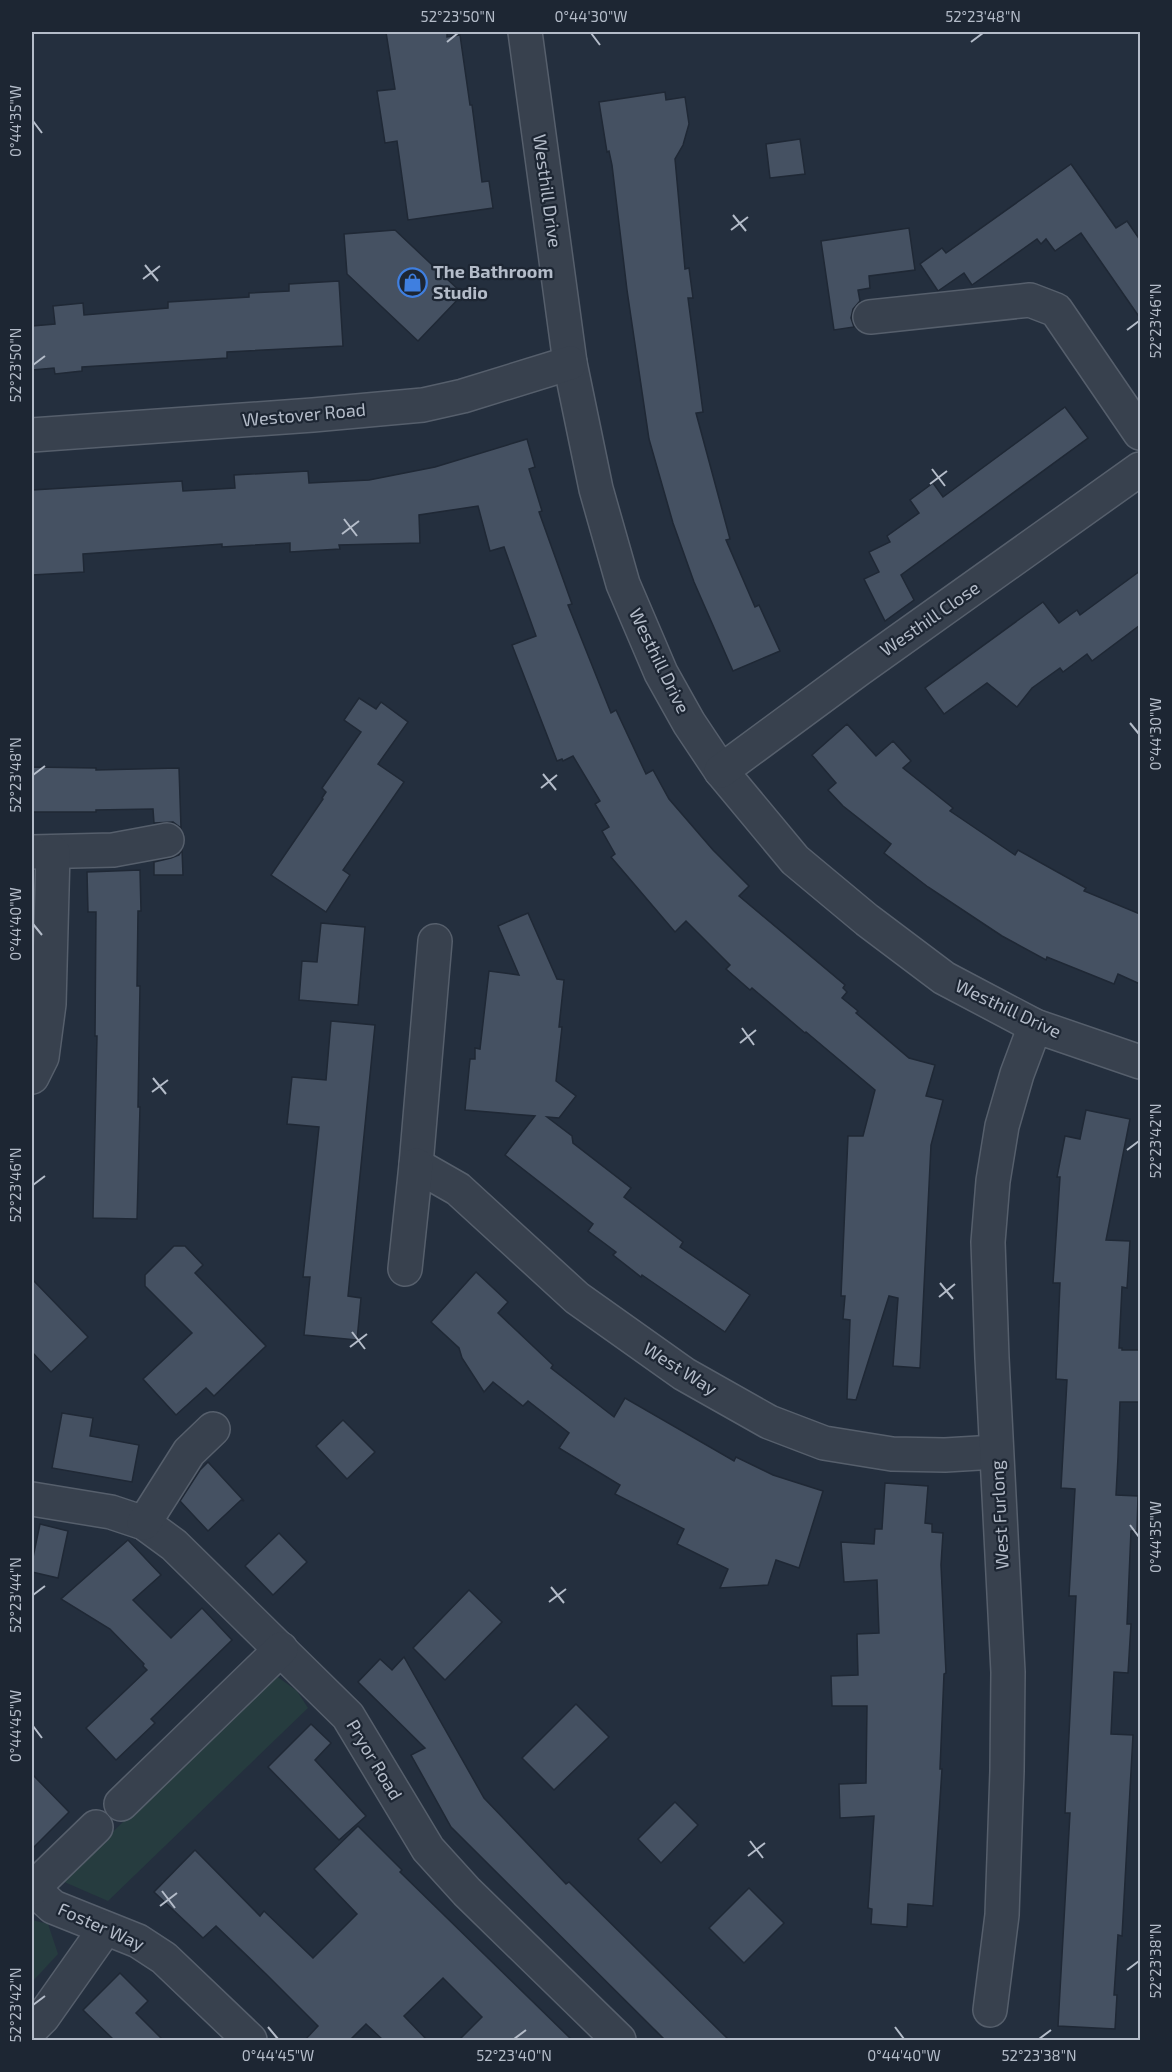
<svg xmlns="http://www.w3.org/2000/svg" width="1172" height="2072" viewBox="0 0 1172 2072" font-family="'Exo 2',sans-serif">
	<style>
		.green { fill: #263c3f }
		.building { fill: #455162; stroke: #1f2835; stroke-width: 1.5 }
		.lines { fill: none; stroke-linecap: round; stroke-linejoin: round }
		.minor-casing { stroke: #565f6c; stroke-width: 36 }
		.minor { stroke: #38414e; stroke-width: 33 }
		.ticks { fill: none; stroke: #b4bcc9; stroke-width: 2 }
		.labels { text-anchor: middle; stroke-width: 4.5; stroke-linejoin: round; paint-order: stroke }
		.street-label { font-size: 18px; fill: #b4bcc9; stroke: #1d2633 }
		.poi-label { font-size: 18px; font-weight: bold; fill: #b4bcc9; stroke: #1d2633; text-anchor: start }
		.neatline { fill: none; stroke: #b4bcc9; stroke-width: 2 }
		.ticks-label { font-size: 15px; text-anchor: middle; fill: #b4bcc9 }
	</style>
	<rect width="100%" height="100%" fill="#242f3e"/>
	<g class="green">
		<polygon points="275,1675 297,1691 308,1708 108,1901 62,1881"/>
		<polygon points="32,1920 48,1924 58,1954 32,1982"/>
	</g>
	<g class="building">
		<polygon points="386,32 447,32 447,37 460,35 470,105 472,105 482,182 489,181 493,208 408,220 397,141 385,143 377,91 395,89"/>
		<polygon points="665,92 666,100 685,97 689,124 683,145 675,159 685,269 689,268 693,298 688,298 703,412 696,413 730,539 726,540 755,607 759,605 780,651 733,671 694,582 673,523 649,439 627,290 612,165 609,151 607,152 599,102"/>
		<polygon points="800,139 805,174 770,178 766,144"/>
		<polygon points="1071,164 1116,228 1127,221 1140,240 1140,318 1081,233 1055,251 1046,239 1041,244 1037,239 972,285 964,273 938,291 920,264 942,248 946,253"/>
		<polygon points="909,228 915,270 869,276 870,288 858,290 860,301 853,309 851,318 854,327 834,330 821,241"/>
		<polygon points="395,230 463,294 418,341 347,274 344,234"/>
		<polygon points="339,281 343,346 227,352 227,358 82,367 82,371 55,374 54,368 32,370 32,326 55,324 53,306 83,303 84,315 168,308 168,302 249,297 249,293 289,291 289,284"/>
		<polygon points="1065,407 1088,438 901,575 914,600 885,621 864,579 879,572 869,552 890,542 887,536 919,513 910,500 933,483 943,497"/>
		<polygon points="527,439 535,467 529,469 542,511 539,512 572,604 568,605 611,713 616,710 646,774 653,770 669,799 713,850 749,886 739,896 845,985 843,988 847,992 842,998 858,1011 856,1013 909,1058 935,1065 926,1096 943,1100 931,1145 920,1368 893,1366 898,1298 889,1296 856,1400 847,1399 850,1320 843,1319 845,1296 841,1296 848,1136 863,1136 875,1090 806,1032 805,1033 752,988 750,990 726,969 730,965 686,921 675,932 611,857 615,854 602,831 609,827 595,804 600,801 573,756 563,761 562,759 557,761 512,645 536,636 504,547 490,551 478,506 419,515 420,543 339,545 340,549 290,552 290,543 222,547 222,544 83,554 84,572 32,575 32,490 182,481 183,491 235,488 234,475 308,471 309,483 369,480 435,467"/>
		<polygon points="1140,571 1140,625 1092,661 1087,654 1063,672 1060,668 1032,688 1017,707 987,683 944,714 925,688 1043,602 1059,623 1077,610 1080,615"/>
		<polygon points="359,698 376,709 381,702 408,722 378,764 404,782 343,870 350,875 326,912 271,875 323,799 322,798 326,792 322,788 361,732 344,720"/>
		<polygon points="847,724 876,756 893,741 911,761 903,768 953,808 950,811 1015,855 1018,850 1086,888 1084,891 1140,914 1140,984 1118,974 1114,984 1047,957 1046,960 1002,936 928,887 884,853 891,844 843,806 828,790 836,783 812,755"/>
		<polygon points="32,767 96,768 96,770 179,768 181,828 173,822 154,823 153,809 96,810 96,812 32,812"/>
		<polygon points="182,850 183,875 154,875 154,862 171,858 179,855"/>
		<polygon points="140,870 141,911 138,911 137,986 140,986 138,1107 140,1107 137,1219 93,1218 97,1036 95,1036 96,912 88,912 87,872"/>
		<polygon points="528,913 557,979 564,980 559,1027 562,1027 556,1081 576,1096 559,1118 547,1117 572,1136 573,1143 631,1188 624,1197 683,1242 680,1247 750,1295 725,1332 642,1275 641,1277 613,1255 616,1252 588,1231 593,1224 505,1155 535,1116 465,1110 470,1059 475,1059 475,1048 480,1049 489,971 519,975 498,926"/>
		<polygon points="321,923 365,927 358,1005 299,1000 302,961 317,962"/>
		<polygon points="331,1021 375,1025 348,1296 361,1298 357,1340 304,1335 310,1277 303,1277 319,1127 287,1124 292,1077 326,1080"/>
		<polygon points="1086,1110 1130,1119 1106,1240 1130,1241 1127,1288 1122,1287 1119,1348 1122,1348 1122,1350 1140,1350 1140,1402 1120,1402 1118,1457 1116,1495 1138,1496 1137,1531 1131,1531 1127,1624 1131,1624 1128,1673 1114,1672 1111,1734 1133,1735 1122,1936 1118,1935 1114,1995 1117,1995 1115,2029 1058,2026 1070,1813 1065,1813 1076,1596 1069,1596 1075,1489 1061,1488 1067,1380 1056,1379 1060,1283 1053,1283 1060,1177 1057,1177 1065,1136 1080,1139"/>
		<polygon points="174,1246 185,1246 203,1265 195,1273 266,1346 214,1396 206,1388 176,1415 143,1379 192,1333 145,1286 145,1275"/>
		<polygon points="476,1272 508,1302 498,1313 553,1365 551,1368 614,1417 625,1398 734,1461 736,1457 773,1475 823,1491 799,1568 776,1560 768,1585 720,1588 728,1569 677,1544 684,1529 615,1494 620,1485 559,1448 569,1433 528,1401 523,1406 493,1382 484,1392 462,1358 459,1348 431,1322"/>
		<polygon points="32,1279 88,1337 51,1372 32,1352"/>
		<polygon points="62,1413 93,1418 90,1436 139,1445 132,1482 52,1468"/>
		<polygon points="343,1420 375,1452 347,1479 316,1446"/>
		<polygon points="208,1462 244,1501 241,1500 208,1531 180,1501 200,1470"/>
		<polygon points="885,1483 928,1486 925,1523 932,1524 932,1532 943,1533 941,1565 946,1673 944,1674 940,1769 942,1769 933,1906 908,1904 907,1927 871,1924 872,1909 868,1908 874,1816 840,1818 839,1784 866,1783 867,1706 832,1706 831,1676 858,1675 857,1634 879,1633 877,1580 844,1582 841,1542 874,1544 875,1529 882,1529"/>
		<polygon points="40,1524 68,1531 58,1578 32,1572 32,1562"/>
		<polygon points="279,1533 307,1562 273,1595 245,1566"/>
		<polygon points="128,1540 161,1575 133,1600 171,1638 202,1608 232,1640 151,1719 155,1723 116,1760 86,1728 147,1670 143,1666 144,1664 110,1629 61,1599"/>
		<polygon points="469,1590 502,1622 445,1680 413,1648"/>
		<polygon points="404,1657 484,1798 566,1884 569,1882 729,2040 665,2040 451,1827 411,1755 425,1748 358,1682 380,1659 392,1670"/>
		<polygon points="576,1704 609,1737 554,1790 522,1758"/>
		<polygon points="311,1724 331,1743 315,1760 366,1816 339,1840 268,1767"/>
		<polygon points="32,1774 69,1812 32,1849"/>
		<polygon points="675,1802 698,1825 661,1863 638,1839"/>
		<polygon points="358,1826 402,1870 400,1872 572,2040 459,2040 482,2017 443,1978 404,2016 427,2040 383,2040 366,2024 350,2040 305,2040 318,2026 266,1974 216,1926 203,1938 154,1892 195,1850 260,1916 264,1911 313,1958 357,1914 314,1869"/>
		<polygon points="749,1888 784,1923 744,1963 709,1928"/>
		<polygon points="120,1973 148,2001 136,2013 163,2040 114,2040 83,2010"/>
	</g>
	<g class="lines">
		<defs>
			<g id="minor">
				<polyline points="525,32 570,363 596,489 623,584 661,673 689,723 721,771 795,860 867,920 944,978 1035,1026 1140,1062"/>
				<polyline points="870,317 1030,300 1056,310 1140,433"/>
				<polyline points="32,435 313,415 423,405 463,396 570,363"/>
				<polyline points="721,771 858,670 1140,469"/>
				<polyline points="32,852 113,850 167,840"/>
				<polyline points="435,941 416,1165 458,1189 577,1298 684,1374 769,1422 824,1443 892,1454 945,1455 996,1452"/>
				<polyline points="32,1077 42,1057 49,1004 53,852"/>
				<polyline points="405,1269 416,1165"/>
				<polyline points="32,1499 111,1512 144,1523 174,1545 348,1716 428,1849 467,1892 619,2040"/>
				<polyline points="144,1523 189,1452 213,1429"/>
				<polyline points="121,1804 281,1649"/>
				<polyline points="32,1888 53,1907 138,1941 164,1958 250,2040"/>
				<polyline points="32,1889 96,1827"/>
				<polyline points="990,2010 1002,1915 1007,1771 1008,1672 992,1358 988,1242 993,1181 1002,1126 1017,1074 1035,1026"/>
				<polyline points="32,2028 43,2017 105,1929"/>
			</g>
		</defs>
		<use href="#minor" class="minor-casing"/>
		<use href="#minor" class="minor"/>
	</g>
	<path class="ticks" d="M591 33 600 45M447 42 458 33M971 42 983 33M33 121 42 133M733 215 746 231M731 230 748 217M145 265 158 281M143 279 160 266M1127 330 1139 321M33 365 45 356M932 469 945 486M930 484 947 471M344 519 357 536M342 534 359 521M1130 723 1139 734M543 774 556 790M33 775 45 766M541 788 557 775M33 924 42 935M742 1028 754 1045M740 1043 756 1030M153 1078 166 1094M152 1092 168 1080M1127 1150 1139 1141M33 1185 45 1176M940 1283 953 1299M939 1297 955 1284M352 1332 365 1349M350 1347 367 1334M1130 1525 1139 1537M551 1587 564 1603M33 1595 45 1586M549 1602 566 1589M33 1726 42 1738M750 1841 763 1858M748 1856 765 1843M162 1891 175 1908M160 1906 177 1893M1127 1970 1139 1961M33 2005 45 1996M268 2027 278 2039M895 2027 904 2039M514 2039 526 2030M1039 2039 1051 2030"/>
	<defs>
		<symbol id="shop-ring" viewBox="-11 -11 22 22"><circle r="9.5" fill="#1d2633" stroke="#3f7fe0" stroke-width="1.5"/><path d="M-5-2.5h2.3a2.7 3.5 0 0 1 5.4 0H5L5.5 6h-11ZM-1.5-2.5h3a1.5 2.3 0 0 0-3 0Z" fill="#3f7fe0"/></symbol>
	</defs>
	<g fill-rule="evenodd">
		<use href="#shop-ring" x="396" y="266" width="33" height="33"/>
	</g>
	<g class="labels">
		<g class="street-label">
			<text transform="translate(547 191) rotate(82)" y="6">Westhill Drive</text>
			<text transform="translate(304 415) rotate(-5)" y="6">Westover Road</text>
			<text transform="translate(930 619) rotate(-35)" y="6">Westhill Close</text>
			<text transform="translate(659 661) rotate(64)" y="6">Westhill Drive</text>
			<text transform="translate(1008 1009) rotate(25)" y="6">Westhill Drive</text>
			<text transform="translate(680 1369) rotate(32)" y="6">West Way</text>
			<text transform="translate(1000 1515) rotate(-93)" y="6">West Furlong</text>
			<text transform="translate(374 1760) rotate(59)" y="6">Pryor Road</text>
			<text transform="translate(101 1927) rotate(24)" y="6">Foster Way</text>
		</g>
		<g class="poi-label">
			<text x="433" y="278">The Bathroom<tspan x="433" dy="21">Studio</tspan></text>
		</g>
	</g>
	<rect width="1172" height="2072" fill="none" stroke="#1d2633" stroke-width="66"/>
	<rect x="33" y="33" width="1106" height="2006" class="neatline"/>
	<g class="ticks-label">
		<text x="458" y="22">52°23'50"N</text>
		<text x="591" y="22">0°44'30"W</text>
		<text x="983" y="22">52°23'48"N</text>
		<text transform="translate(16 121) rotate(-90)" y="5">0°44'35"W</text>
		<text transform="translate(1156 321) rotate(-90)" y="5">52°23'46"N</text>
		<text transform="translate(16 365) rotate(-90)" y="5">52°23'50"N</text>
		<text transform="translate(1156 734) rotate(-90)" y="5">0°44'30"W</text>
		<text transform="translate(16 775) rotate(-90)" y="5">52°23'48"N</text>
		<text transform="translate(16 924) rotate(-90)" y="5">0°44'40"W</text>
		<text transform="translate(1156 1141) rotate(-90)" y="5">52°23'42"N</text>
		<text transform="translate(16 1185) rotate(-90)" y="5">52°23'46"N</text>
		<text transform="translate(1156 1537) rotate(-90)" y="5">0°44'35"W</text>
		<text transform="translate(16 1595) rotate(-90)" y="5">52°23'44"N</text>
		<text transform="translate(16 1726) rotate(-90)" y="5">0°44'45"W</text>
		<text transform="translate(1156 1961) rotate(-90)" y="5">52°23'38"N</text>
		<text transform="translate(16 2005) rotate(-90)" y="5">52°23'42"N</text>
		<text x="278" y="2061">0°44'45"W</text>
		<text x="514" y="2061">52°23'40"N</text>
		<text x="904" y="2061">0°44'40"W</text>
		<text x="1039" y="2061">52°23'38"N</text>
	</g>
</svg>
